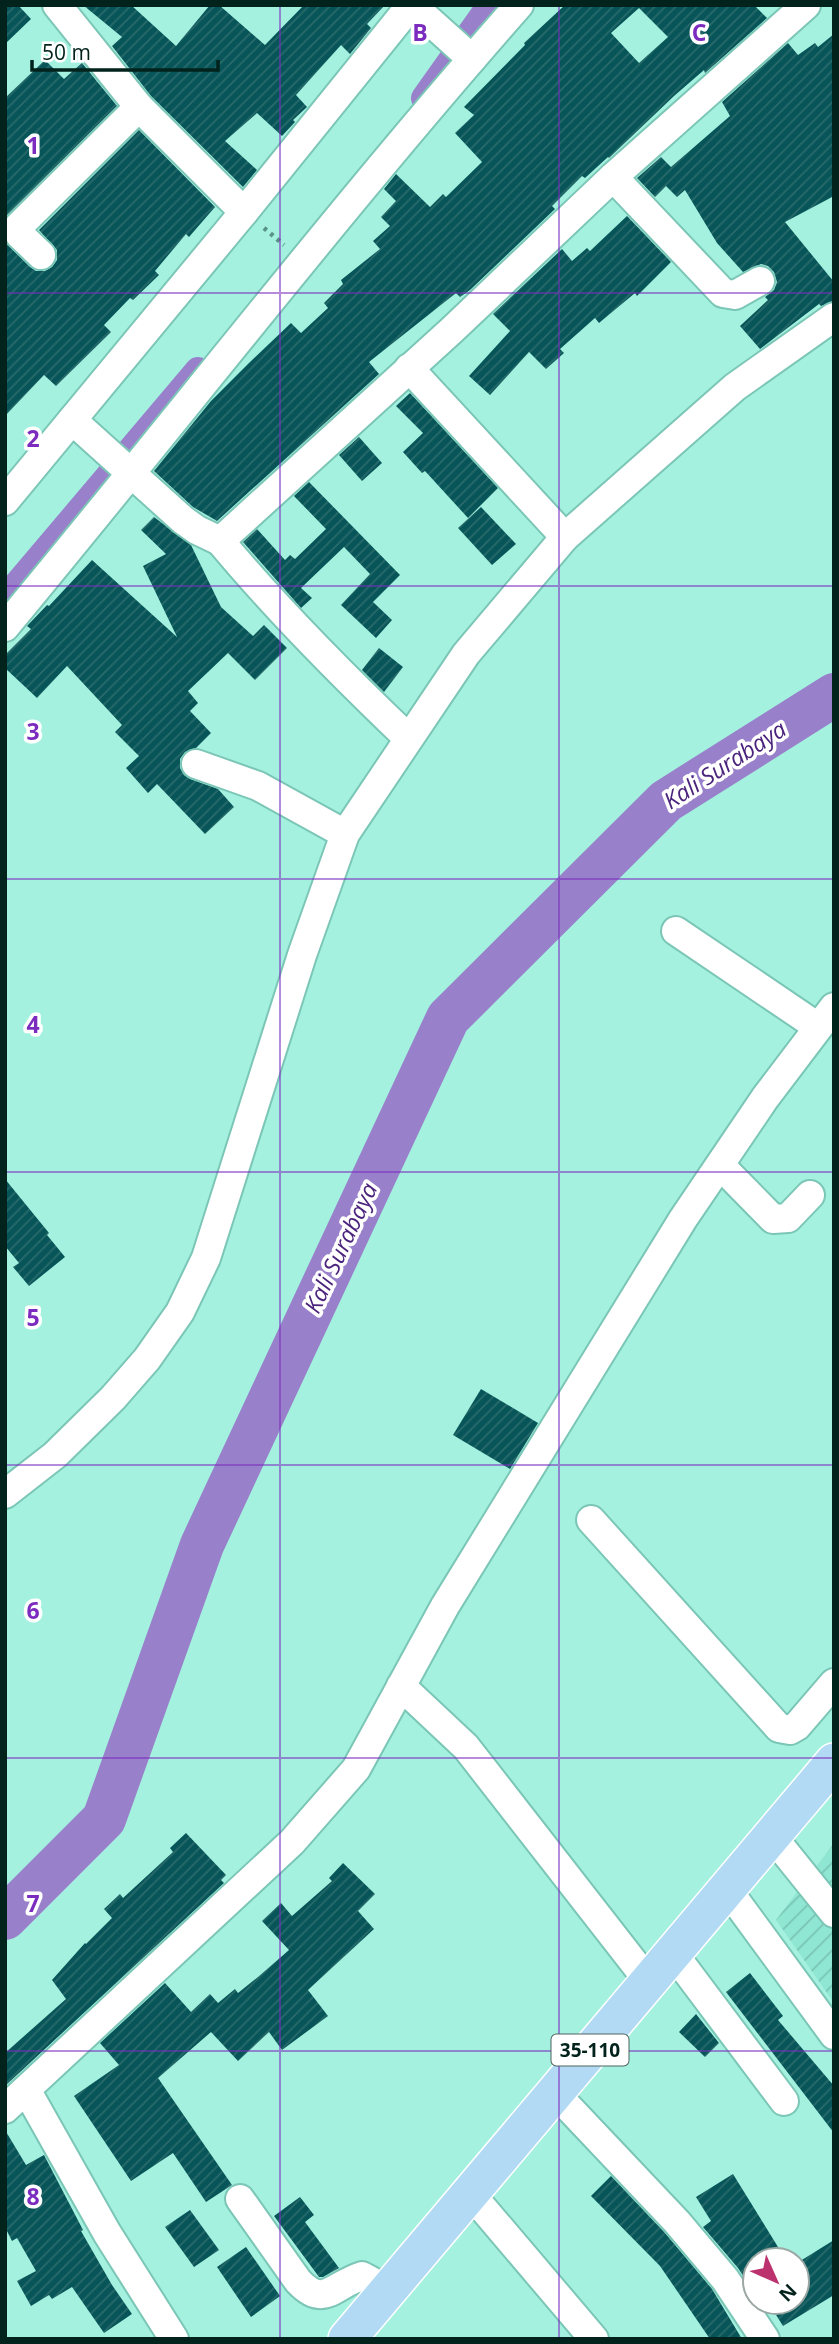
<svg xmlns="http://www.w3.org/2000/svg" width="839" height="2344" viewBox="0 0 839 2344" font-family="'Open Sans',sans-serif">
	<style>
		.industrial { fill: url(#industrial-furrows) }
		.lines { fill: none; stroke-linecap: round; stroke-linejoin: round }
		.canal { stroke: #9980cb; stroke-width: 26 }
		.river { stroke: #9980cb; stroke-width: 44 }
		.building { fill: url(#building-hatch); fill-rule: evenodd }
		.minor-casing { stroke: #7bc6b6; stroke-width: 32 }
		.major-casing { stroke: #fff; stroke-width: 40 }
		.path { stroke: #5a9386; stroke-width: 4.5; stroke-dasharray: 3.5 5; stroke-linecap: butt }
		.minor { stroke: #fff; stroke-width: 28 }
		.major { stroke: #b2daf4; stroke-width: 37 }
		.grid { fill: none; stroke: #7b2cbf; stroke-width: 2; stroke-opacity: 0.55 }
		.labels { text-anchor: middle; stroke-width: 7; stroke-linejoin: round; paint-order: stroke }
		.shield { fill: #fff; stroke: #4e6460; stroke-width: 2 }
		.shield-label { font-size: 19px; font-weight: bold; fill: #02221c }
		.water-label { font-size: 23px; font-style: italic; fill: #4a237c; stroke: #fff }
		.grid-label { font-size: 23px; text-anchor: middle; font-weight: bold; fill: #7b2cbf; stroke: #fff; stroke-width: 7; stroke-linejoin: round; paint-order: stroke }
	</style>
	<defs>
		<pattern id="industrial-furrows" width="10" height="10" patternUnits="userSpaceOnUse" patternTransform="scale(1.75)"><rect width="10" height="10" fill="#8fe6d3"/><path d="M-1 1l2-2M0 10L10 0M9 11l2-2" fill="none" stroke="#7ac5b5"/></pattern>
		<pattern id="building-hatch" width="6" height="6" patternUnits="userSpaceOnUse" patternTransform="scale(1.75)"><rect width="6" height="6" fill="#075558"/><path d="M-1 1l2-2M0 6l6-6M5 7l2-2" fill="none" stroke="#296a6c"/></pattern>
	</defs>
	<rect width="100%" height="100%" fill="#a4f1df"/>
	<polygon class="industrial" points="834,1843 834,2003 776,1920"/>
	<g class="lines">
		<g class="canal">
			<polyline points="424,98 490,5"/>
			<polyline points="5,598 198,370"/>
		</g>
		<polyline class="river" points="5,1918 104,1819 202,1545 448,1018 666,801 834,695"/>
	</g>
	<g class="building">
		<polygon points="5,5 18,5 31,19 5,44"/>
		<polygon points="83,5 131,5 176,46 210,5 219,5 265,45 304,5 385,5 367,24 371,28 350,54 341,45 296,95 307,107 293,120 295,122 282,136 257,113 225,141 257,170 243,187 151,96 112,46 122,37"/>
		<path d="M565 5H754L767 18 705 73 704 70 674 96 609 158 608 157 585 178 582 176 552 206 555 209 470 290 460 297 456 293 369 362 379 374 217 521 193 507 154 471 211 401 249 363 291 323 301 333 328 308 324 303 343 284 341 280 380 249 373 241 390 226 381 217 396 201 384 189 396 174 430 207 443 194 446 197 482 162 455 133 474 115 464 107 525 45 524 43ZM639 8 668 37 639 63 611 33Z"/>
		<polygon points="834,34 834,196 785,222 834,282 834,301 821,306 819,304 760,349 740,326 768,300 765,297 774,290 777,282 774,272 768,266 761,264 743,272 717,243 685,190 677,197 666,186 655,197 637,178 661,157 671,167 730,116 722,102 788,43 798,55 815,43 818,47"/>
		<polygon points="45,60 64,79 82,63 117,106 5,217 5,98"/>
		<polygon points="139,130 215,207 189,237 186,234 155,271 159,275 133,300 130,298 104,325 111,332 56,386 44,375 5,416 5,242 30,267 36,271 45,271 52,267 57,260 57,250 39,230"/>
		<polygon points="627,216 671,262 637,296 635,293 599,323 595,318 560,349 564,353 546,369 529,352 490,395 469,376 510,331 493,314 562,249 572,261 587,248 590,251"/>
		<polygon points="410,393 498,488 468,518 425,471 422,473 403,452 423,433 396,406"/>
		<polygon points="359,437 382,463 362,481 339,455"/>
		<polygon points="309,482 400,575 373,602 392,620 376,638 341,605 370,574 344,547 301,588 312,598 301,608 243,542 257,529 285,560 290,555 295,559 326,529 294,496"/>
		<polygon points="481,507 516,544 492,565 458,528"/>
		<polygon points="154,517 191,545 221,607 253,636 264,625 287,648 255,680 228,653 188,691 198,703 190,711 211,733 196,748 185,752 180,759 180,768 184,775 190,779 218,789 234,807 205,834 157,784 148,793 126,768 139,756 115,732 122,725 67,666 37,698 5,668 5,655 31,629 27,626 47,605 49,606 92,560 177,637 143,566 166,554 141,530"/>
		<polygon points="379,648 403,667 384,692 362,670"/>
		<polygon points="5,1179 49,1233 47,1235 65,1257 29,1286 13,1267 19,1263 5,1246"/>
		<polygon points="481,1389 538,1423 510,1469 453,1435"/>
		<polygon points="186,1833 226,1875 221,1880 224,1883 5,2086 5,2053 66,1999 52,1980 85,1943 86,1944 112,1918 104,1909 120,1894 123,1898 173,1852 170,1848"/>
		<polygon points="343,1863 375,1894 358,1911 374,1929 308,1990 328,2016 282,2050 269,2032 238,2061 211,2032 158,2078 232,2185 206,2202 173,2153 131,2181 74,2096 119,2065 100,2043 165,1983 191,2012 210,1994 218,2003 235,1989 238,1993 258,1977 289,1950 262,1921 281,1903 292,1916 332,1881 329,1878"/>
		<polygon points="750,1973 783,2016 778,2020 834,2086 834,2133 726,1992"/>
		<polygon points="696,2014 719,2043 705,2057 679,2032"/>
		<polygon points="5,2130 26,2165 44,2155 83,2230 81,2231 112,2285 132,2314 104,2333 72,2287 52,2299 49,2295 31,2306 17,2281 36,2271 17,2238 12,2241 5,2227"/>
		<polygon points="733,2174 786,2260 755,2260 755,2288 752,2289 738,2268 703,2227 711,2221 696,2197"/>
		<polygon points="611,2176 665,2233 712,2289 742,2339 710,2339 660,2266 591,2196"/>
		<polygon points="300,2197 314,2215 305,2222 339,2268 323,2277 319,2277 274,2216"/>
		<polygon points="190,2210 219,2250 194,2267 165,2227"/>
		<polygon points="834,2240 834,2295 783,2326 768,2302 797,2302 797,2263"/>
		<polygon points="246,2247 280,2296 251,2317 217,2267"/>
	</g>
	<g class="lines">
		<defs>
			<g id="minor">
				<polyline points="57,5 139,107 244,212"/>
				<polyline points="412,5 472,59"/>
				<polyline points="613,177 723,293 735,295 760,281"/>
				<polyline points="41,255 19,234 18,227 139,107"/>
				<polyline points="409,368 565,537"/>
				<polyline points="72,420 183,520 197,530 220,541 452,330 613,177 806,5"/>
				<polyline points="5,501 244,212 411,5"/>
				<path d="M220 541C278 611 342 675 408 738"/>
				<path d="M5 627C177 420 341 207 519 5"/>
				<polyline points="196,764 258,786 345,834"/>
				<polyline points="676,931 818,1027"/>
				<polyline points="720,1165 773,1219 788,1218 810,1195"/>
				<polyline points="5,1494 55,1455 113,1398 147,1359 180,1312 206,1258 302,955 345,834 466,654 565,537 735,387 834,317"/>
				<polyline points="591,1520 779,1728 790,1730 797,1726 834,1683"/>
				<polyline points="401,1686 466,1747 649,1982"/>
				<polyline points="772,1836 834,1913"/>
				<polyline points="727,1889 834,2035"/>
				<polyline points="673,1953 784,2101"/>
				<polyline points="27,2091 107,2233 174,2339"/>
				<polyline points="555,2093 677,2222 725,2279 765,2339"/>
				<polyline points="5,2109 292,1842 356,1769 445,1606 683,1219 765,1098 834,1007"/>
				<polyline points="470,2193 594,2339"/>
				<path d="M240 2199 298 2281C324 2309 333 2285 362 2276L388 2290"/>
			</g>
			<polyline id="major" points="347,2339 834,1762"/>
		</defs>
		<use href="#minor" class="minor-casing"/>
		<use href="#major" class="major-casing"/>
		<polyline class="path" points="264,228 284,245"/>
		<use href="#minor" class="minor"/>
		<use href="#major" class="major"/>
	</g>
	<path class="grid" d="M280 5V2339M559 5V2339M5 293H834M5 586H834M5 879H834M5 1172H834M5 1465H834M5 1758H834M5 2051H834"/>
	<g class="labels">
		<rect class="shield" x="551.5" y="2034.5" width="77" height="31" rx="5"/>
		<g class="shield-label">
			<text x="590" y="2057">35-110</text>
		</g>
		<g class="water-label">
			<text transform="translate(725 765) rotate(-33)" y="8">Kali Surabaya</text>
			<text transform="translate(341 1248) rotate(-65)" y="8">Kali Surabaya</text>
		</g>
	</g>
	<g class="grid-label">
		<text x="420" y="41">B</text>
		<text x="699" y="41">C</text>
		<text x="33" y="154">1</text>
		<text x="33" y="447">2</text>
		<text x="33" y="740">3</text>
		<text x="33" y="1033">4</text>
		<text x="33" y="1326">5</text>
		<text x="33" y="1619">6</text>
		<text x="33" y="1912">7</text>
		<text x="33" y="2205">8</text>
	</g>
	<rect width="839" height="2344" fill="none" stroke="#02221c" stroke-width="14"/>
	<g transform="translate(776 2281) rotate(135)"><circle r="33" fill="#ffffff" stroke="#9aa7a4" stroke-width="2"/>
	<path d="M0-5L12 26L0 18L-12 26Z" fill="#bc326e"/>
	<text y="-10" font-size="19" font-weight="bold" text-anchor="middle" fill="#02221c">N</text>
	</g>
	<path d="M32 60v10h186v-10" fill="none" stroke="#02221c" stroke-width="3.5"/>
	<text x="42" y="60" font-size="21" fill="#02221c" stroke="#ffffff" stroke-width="5" paint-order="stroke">50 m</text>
</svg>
